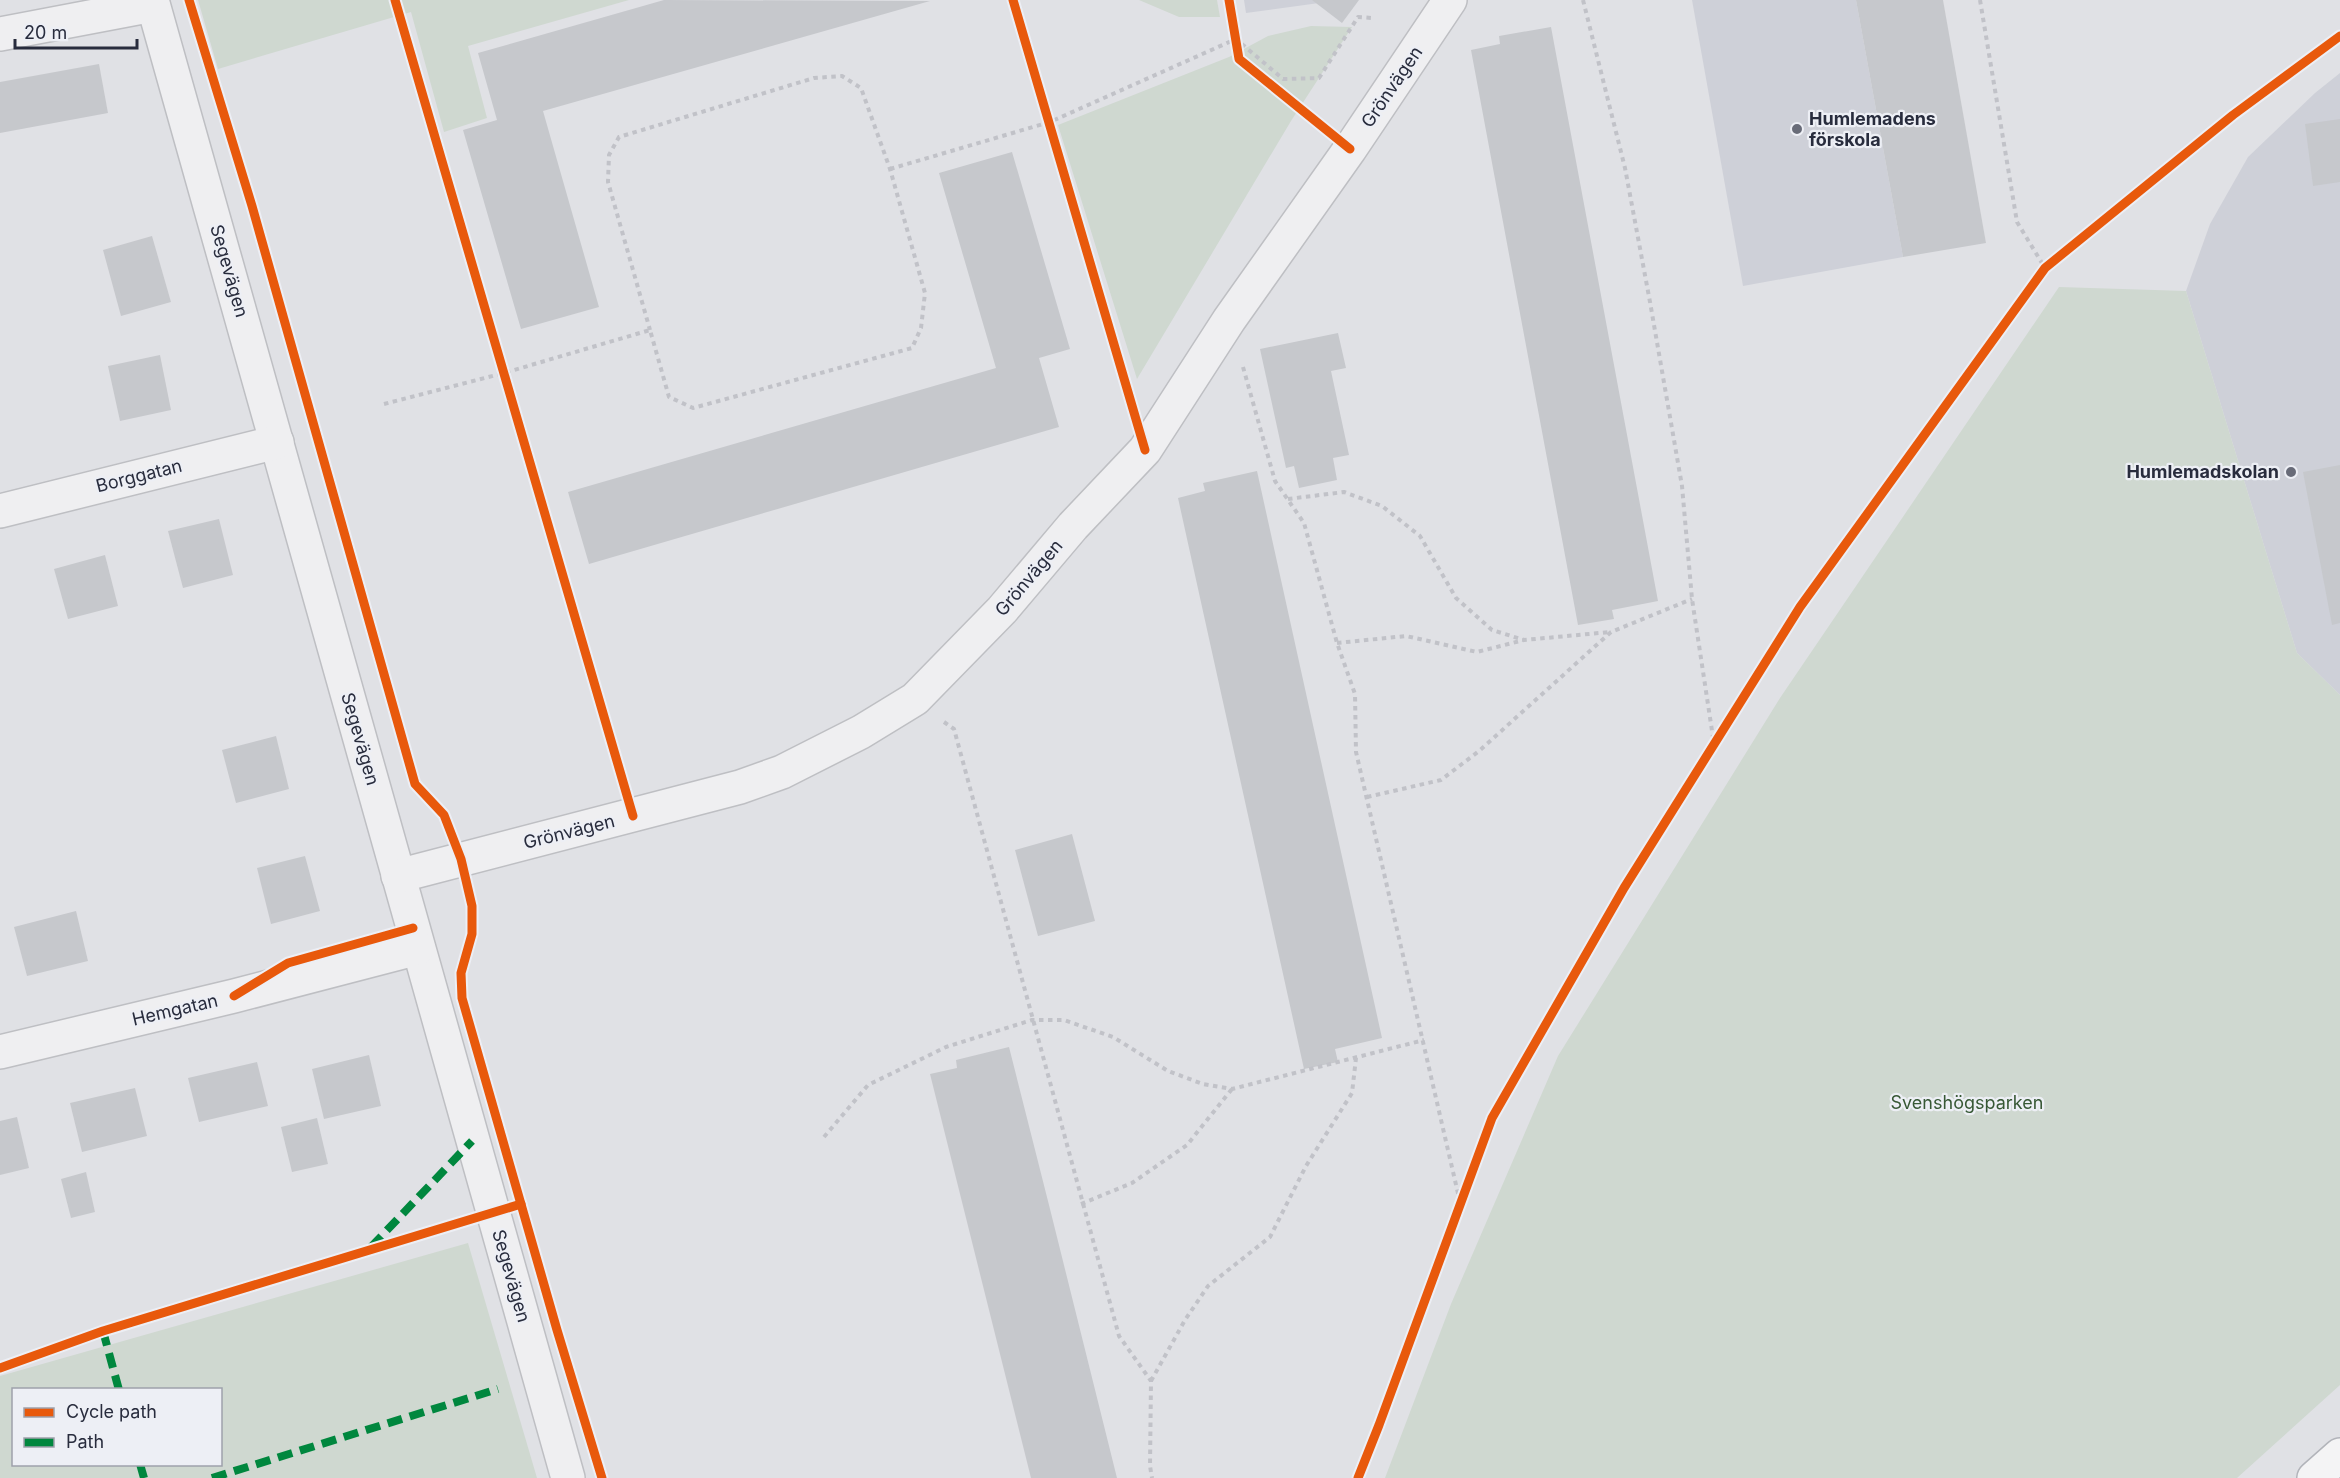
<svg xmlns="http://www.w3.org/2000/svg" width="2340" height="1478" viewBox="0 0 2340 1478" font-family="Inter,sans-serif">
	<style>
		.built { fill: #ced0d8 }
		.green { fill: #cfd8d0; fill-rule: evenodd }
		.building { fill: #c6c8cc }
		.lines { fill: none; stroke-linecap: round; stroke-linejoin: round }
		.minor-casing { stroke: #bebfc3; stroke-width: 36 }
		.highway-casing { stroke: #b2b4ba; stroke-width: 36 }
		.path { stroke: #c1c2c8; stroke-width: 4; stroke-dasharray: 4.5 4.5; stroke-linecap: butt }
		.minor { stroke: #efeff1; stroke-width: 33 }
		.highway { stroke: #f4f4f5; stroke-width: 33 }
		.quiet { stroke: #00873e; stroke-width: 8; stroke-dasharray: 15 8; stroke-linecap: butt }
		.cycleway-casing { stroke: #edeff5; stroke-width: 13 }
		.cycleway { stroke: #e8590c; stroke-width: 9 }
		.poi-dot { fill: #686b78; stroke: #edeff5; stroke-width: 2 }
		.labels { text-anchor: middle; stroke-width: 4.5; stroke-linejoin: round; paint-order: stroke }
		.street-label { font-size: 18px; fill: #282c3d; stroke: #edeff5 }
		.poi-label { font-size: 18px; font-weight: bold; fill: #282c3d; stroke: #edeff5; text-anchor: start }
		.park-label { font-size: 18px; fill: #375835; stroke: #edeff5 }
	</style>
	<rect width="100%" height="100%" fill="#e0e1e5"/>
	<g class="built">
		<polygon points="1244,0 1341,0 1246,13"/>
		<polygon points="1692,0 1856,0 1903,257 1743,286"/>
		<polygon points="2340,73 2340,695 2297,653 2186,291 2210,224 2248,157 2315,93"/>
	</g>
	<g class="green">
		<polygon points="198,0 629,0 468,46 487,118 444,132 411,12 218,69"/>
		<polygon points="1139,0 1217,0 1220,17 1179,17"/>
		<polygon points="1311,26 1352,27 1291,121 1137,379 1058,125 1229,57 1268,36"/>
		<polygon points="2059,287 2186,291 2297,653 2340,695 2340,1385 2237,1478 1385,1478 1451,1304 1558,1056 1780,698"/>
		<path d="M468 1243 537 1478H0V1376ZM14 1390H220V1464H14Z"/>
	</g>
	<g class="building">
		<polygon points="664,0 930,1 543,111 599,307 521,329 463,130 497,120 478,53"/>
		<polygon points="1312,0 1359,0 1342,23"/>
		<polygon points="1856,0 1943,0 1986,243 1903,257"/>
		<polygon points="1551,27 1658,601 1612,610 1614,619 1578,625 1471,50 1500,44 1499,36"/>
		<polygon points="99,64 108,113 0,133 0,82"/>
		<polygon points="2340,119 2340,182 2313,186 2305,124"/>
		<polygon points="1012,152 1070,349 1039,358 1059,427 589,564 568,492 996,368 939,173"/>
		<polygon points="152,236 171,302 121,316 103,250"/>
		<polygon points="1338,333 1346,368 1331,371 1349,455 1333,458 1337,480 1299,488 1294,466 1286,468 1260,349"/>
		<polygon points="160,355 171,410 120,421 108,366"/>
		<polygon points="2340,465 2340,623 2332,625 2303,472"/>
		<polygon points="1257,471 1382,1038 1335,1049 1338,1062 1304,1069 1178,498 1205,491 1203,483"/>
		<polygon points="219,519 233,575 183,588 168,531"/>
		<polygon points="105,555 118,606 68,619 54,569"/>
		<polygon points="276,736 289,789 236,803 222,750"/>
		<polygon points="1072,834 1095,921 1038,936 1015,850"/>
		<polygon points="305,856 320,911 271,924 257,868"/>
		<polygon points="76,911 88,961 27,976 14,927"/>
		<polygon points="1009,1047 1050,1209 1117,1478 1031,1478 930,1074 957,1068 956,1060"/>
		<polygon points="369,1055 381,1106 324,1119 312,1069"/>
		<polygon points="257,1062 268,1106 199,1122 188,1078"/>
		<polygon points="135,1088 147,1136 82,1152 70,1103"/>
		<polygon points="17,1117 29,1168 0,1175 0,1121"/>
		<polygon points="317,1118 328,1164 292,1172 281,1127"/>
		<polygon points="86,1172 95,1212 71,1218 61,1179"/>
	</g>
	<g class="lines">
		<defs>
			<g id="minor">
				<polyline points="152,0 568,1478"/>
				<polyline points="0,34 153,5"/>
				<polyline points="0,511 277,442"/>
				<polyline points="398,876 740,787 782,772 861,732 915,699 1002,610 1073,526 1145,450 1229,320 1350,149 1450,0"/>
				<polyline points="0,1052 234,996 418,948"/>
			</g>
			<polyline id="highway" points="2314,1478 2340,1455"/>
		</defs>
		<use href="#minor" class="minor-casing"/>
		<use href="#highway" class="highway-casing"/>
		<g class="path">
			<polyline points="1583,0 1625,168 1650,302 1682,486 1692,599 1714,744"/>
			<polyline points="1980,0 2017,222 2045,268"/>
			<polyline points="890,169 1050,122 1236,39 1283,79 1319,78 1358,17 1372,18"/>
			<polyline points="1243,367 1275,481 1304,523 1337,643 1355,694 1356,752 1460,1202"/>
			<polyline points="384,404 504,373 650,330 669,397 693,408 912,348 921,328 925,293 890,169 861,88 842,76 814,78 619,137 609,155 608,182 650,330"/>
			<polyline points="1288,499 1344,492 1382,506 1420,536 1456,598 1492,630 1524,640 1610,632"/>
			<polyline points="1337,643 1406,636 1477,652 1524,640"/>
			<polyline points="944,722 954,729 1119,1336 1151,1381 1150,1466 1152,1478"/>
			<polyline points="1367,797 1441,780 1479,751 1611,632 1692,599"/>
			<polyline points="824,1137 868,1085 946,1047 1032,1020 1064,1020 1113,1037 1168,1071 1203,1084 1232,1089 1424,1040"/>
			<polyline points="1081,1204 1132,1183 1187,1145 1232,1089"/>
			<polyline points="1151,1381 1185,1320 1208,1286 1270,1237 1306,1166 1352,1093 1356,1058"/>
		</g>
		<use href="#minor" class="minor"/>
		<use href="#highway" class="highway"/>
		<g class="quiet">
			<polyline points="371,1247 472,1141"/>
			<polyline points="103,1331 119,1390"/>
			<polyline points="140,1464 144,1478"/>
			<polyline points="212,1478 498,1389"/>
		</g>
		<defs>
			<g id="cycleway">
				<polyline points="189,0 252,206 415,784 444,815 461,859 472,906 472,934 461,973 462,998 557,1330 602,1478"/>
				<polyline points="395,0 633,816"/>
				<polyline points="1013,0 1145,450"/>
				<polyline points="1229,0 1239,59 1350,149"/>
				<polyline points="234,996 288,963 413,928"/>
				<polyline points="0,1368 103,1331 521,1204"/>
				<polyline points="1358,1478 1379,1425 1492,1118 1624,888 1800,607 2045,268 2233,115 2340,36"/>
			</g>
		</defs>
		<use href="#cycleway" class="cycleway-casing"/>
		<use href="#cycleway" class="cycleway"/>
	</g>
	<g class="poi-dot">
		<circle cx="1797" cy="129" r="6"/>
		<circle cx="2291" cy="472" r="6"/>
	</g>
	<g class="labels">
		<g class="street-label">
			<text transform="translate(1392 87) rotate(-56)" y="6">Grönvägen</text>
			<text transform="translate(229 271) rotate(74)" y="6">Segevägen</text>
			<text transform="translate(139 476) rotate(-14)" y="6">Borggatan</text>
			<text transform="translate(1029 578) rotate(-50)" y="6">Grönvägen</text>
			<text transform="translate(360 739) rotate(74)" y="6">Segevägen</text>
			<text transform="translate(569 832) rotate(-14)" y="6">Grönvägen</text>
			<text transform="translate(175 1010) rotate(-13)" y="6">Hemgatan</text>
			<text transform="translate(511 1276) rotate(74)" y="6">Segevägen</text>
		</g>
		<g class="poi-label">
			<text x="1809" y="125">Humlemadens<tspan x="1809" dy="21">förskola</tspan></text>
			<text x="2279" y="478" text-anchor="end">Humlemadskolan</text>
		</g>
		<g class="park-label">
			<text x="1967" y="1109">Svenshögsparken</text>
		</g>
	</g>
	<rect x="12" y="1388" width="210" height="78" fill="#edeff5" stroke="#9ea1ab" stroke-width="1.5"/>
	<rect x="24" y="1408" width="30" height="9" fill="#e8590c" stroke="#9ea1ab" stroke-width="1.5"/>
	<text x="66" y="1418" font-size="18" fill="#282c3d">Cycle path</text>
	<rect x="24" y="1438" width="30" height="9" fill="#00873e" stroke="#9ea1ab" stroke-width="1.5"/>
	<text x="66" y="1448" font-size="18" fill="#282c3d">Path</text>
	<path d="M15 39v9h122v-9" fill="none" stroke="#282c3d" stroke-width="3"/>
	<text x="24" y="39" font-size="18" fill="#282c3d" stroke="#edeff5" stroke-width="4.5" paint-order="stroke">20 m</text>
</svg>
